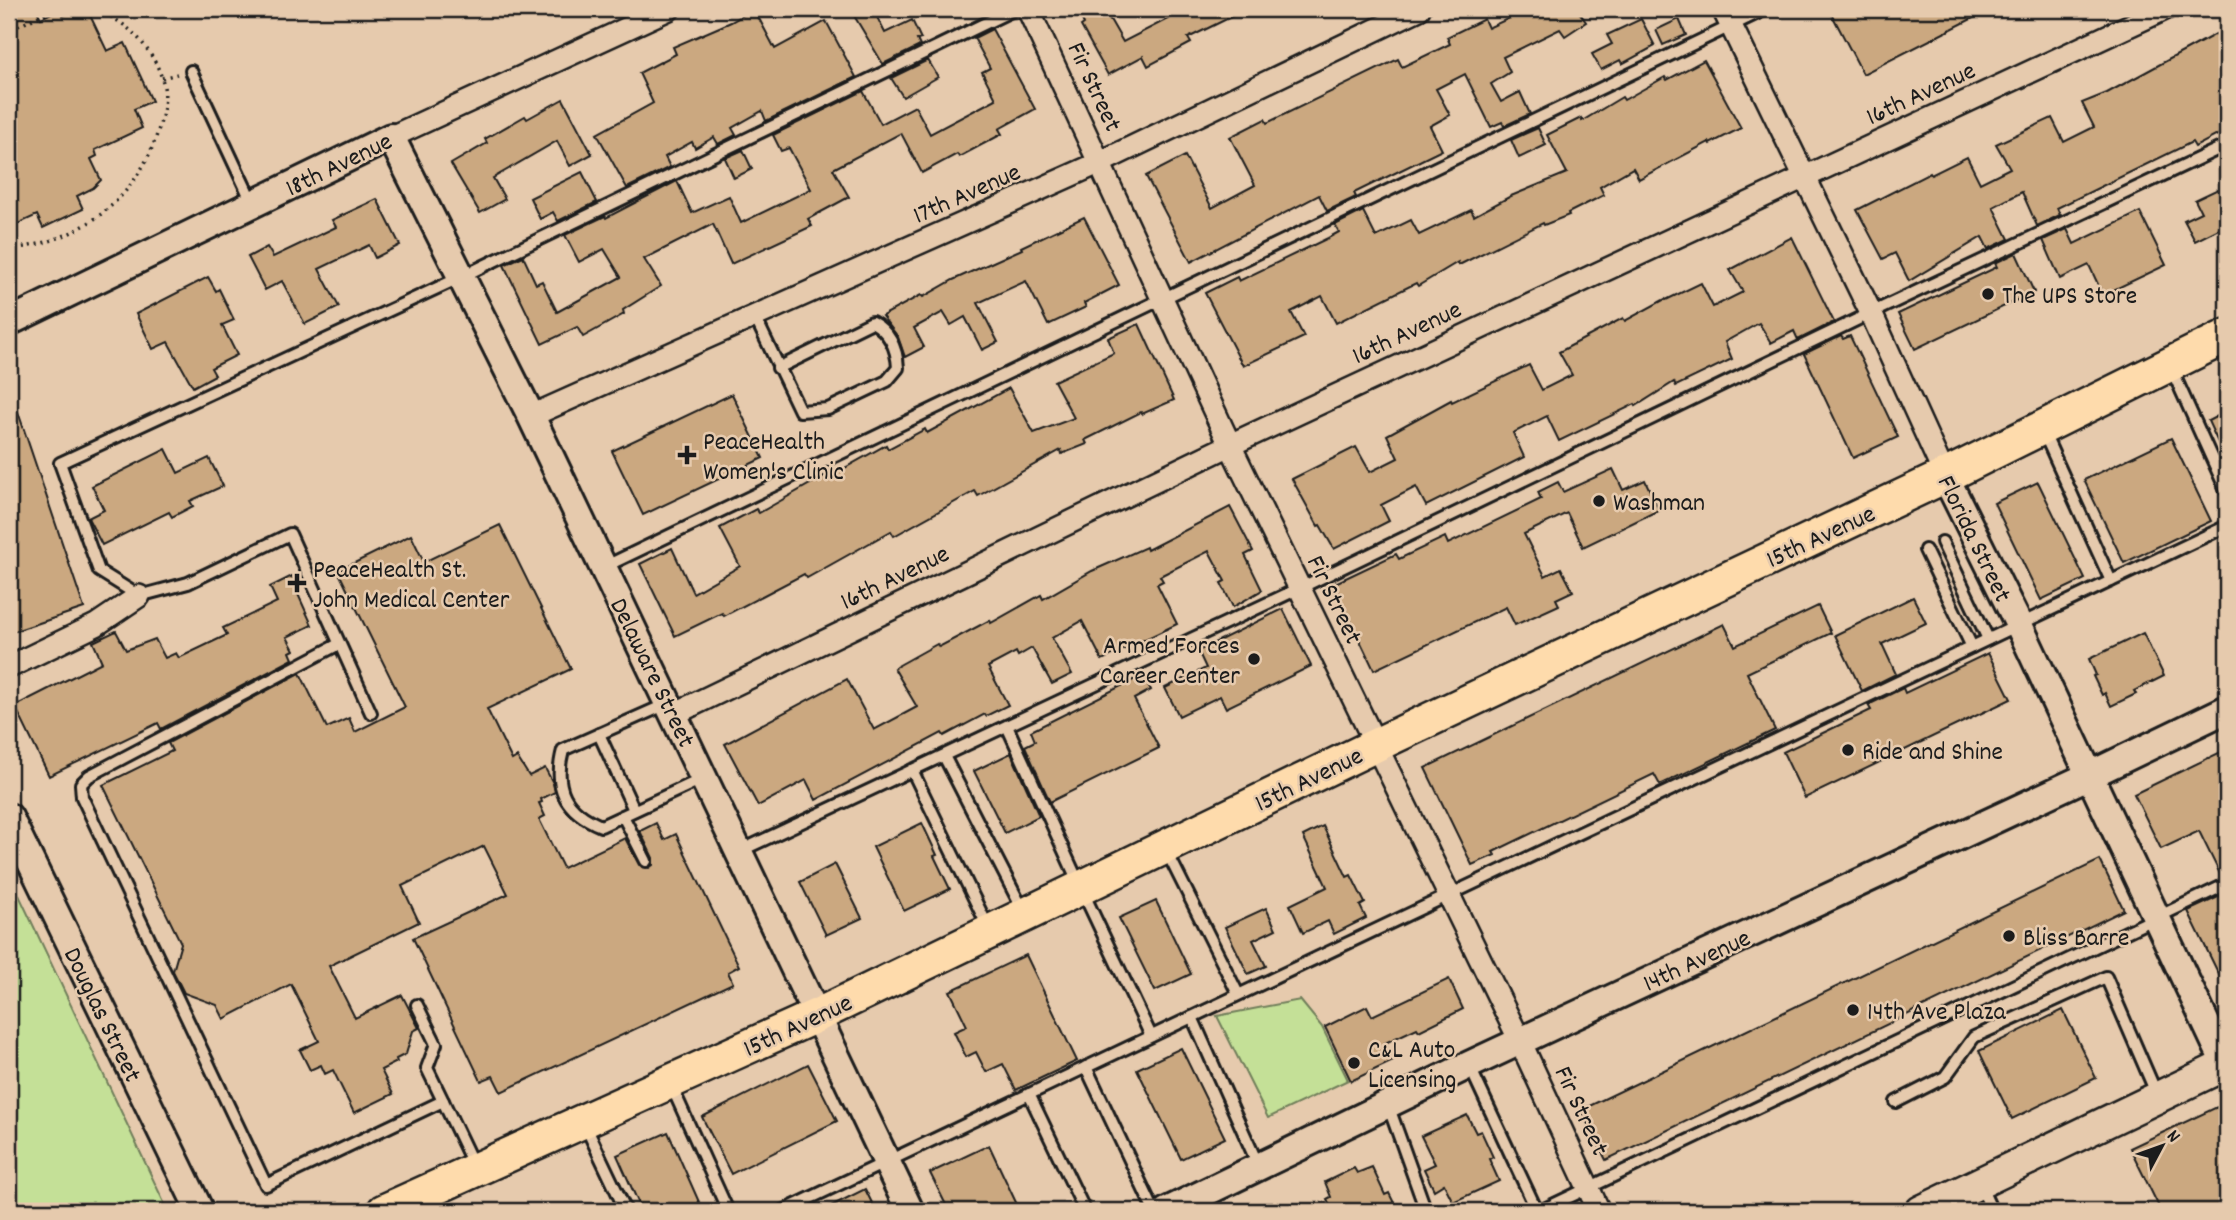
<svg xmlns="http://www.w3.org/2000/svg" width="2236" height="1220" viewBox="0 0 2236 1220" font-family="Dekko,sans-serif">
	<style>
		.green { fill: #c4e097; stroke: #707e5a; stroke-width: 2 }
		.building { fill: #cba880; stroke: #1c1c1c; stroke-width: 2 }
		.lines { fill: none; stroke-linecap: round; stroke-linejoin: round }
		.service-casing { stroke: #1c1c1c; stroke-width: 16 }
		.minor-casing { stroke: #1c1c1c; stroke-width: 26 }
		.tertiary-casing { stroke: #1c1c1c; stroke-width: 32 }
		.secondary-casing { stroke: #1c1c1c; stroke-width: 35 }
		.primary-casing { stroke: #1c1c1c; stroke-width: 38 }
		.path { stroke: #1c1c1c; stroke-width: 3.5; stroke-dasharray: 2 5; stroke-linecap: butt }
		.service { stroke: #e6caad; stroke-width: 10 }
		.minor { stroke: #e6caad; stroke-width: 21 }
		.tertiary { stroke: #e6caad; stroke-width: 26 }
		.secondary { stroke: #e6caad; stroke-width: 30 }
		.primary { stroke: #fedbac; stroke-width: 33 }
		.poi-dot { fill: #1c1c1c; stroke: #e6caad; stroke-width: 2.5 }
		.labels { text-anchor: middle; stroke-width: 5; stroke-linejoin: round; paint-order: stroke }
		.street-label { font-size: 26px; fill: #1c1c1c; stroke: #e6caad }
		.poi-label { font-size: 26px; fill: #1c1c1c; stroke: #e6caad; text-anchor: start }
	</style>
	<rect width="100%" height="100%" fill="#e6caad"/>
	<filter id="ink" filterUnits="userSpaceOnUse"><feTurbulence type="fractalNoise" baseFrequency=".0143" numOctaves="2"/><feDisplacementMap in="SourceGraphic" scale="14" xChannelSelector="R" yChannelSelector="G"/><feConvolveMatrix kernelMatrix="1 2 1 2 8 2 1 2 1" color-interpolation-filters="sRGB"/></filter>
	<g filter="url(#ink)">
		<g class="green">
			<polygon points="9,873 9,874 168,1211 9,1211"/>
			<polygon points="1300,1000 1322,1027 1348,1080 1268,1118 1217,1016"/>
		</g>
		<g class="building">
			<polygon points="9,9 36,9 41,18 60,9 63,16 77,9 87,9 107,51 125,43 152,101 134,109 142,128 95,150 97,156 91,159 101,180 93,188 77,196 83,209 43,228 37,215 9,228"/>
			<polygon points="754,9 775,49 826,21 856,77 766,121 762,111 732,128 736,135 718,144 714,137 695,148 692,142 665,157 670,167 627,188 597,134 653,103 639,73 676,54 673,47 731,22"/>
			<polygon points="850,9 873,9 885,33 912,20 921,39 917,40 920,46 883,64"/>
			<polygon points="1077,9 1104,9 1123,42 1187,9 1247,9 1188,38 1191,43 1148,66 1143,56 1108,75 1081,26 1084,24"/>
			<polygon points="1529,9 1577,9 1586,22 1565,36 1560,29 1503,57 1510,72 1491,84 1501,102 1520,92 1530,114 1504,126 1502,122 1491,127 1465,74 1436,89 1450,115 1430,126 1442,150 1354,193 1356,197 1327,211 1319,195 1191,262 1146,176 1185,156 1212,208 1255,185 1230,137 1265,119 1267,123 1398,59 1402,67 1450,44 1447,37 1484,19 1488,28"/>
			<polygon points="1829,9 1991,9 1863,74"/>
			<polygon points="1641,19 1655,46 1622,64 1620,60 1601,70 1592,54 1612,44 1607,35"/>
			<polygon points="1679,19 1686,35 1663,45 1656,30"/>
			<polygon points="2227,28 2227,130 2195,147 2192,142 2057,208 2060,215 2037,226 2022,192 1993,207 2009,239 1988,249 1982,237 1909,281 1895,253 1883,259 1857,210 1930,173 1931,175 1967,157 1980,183 2010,168 1996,144 2052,118 2064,142 2094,127 2082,103 2107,93"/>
			<polygon points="992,29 1035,109 999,129 1002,134 959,157 957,154 922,173 901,133 833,169 849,197 808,219 812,226 731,264 713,224 644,259 661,286 623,310 624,314 583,337 577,327 542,344 504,265 523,256 536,284 542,281 557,312 621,277 604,249 579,262 565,235 605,216 606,218 677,181 692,213 729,196 741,223 811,189 789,148 781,151 773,135 863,91 881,124 915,106 930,134 996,99 982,72 990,68 974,38"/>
			<polygon points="928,60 938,77 903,97 891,78"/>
			<polygon points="1704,60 1741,128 1710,144 1709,142 1639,179 1633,168 1600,187 1604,195 1568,213 1569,215 1544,225 1543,223 1459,265 1458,262 1418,286 1416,283 1336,323 1322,296 1291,312 1304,337 1243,366 1205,293 1237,277 1239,281 1328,238 1339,232 1335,225 1363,211 1376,237 1411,220 1419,235 1471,210 1474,216 1511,196 1567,173 1547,135 1581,118 1582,121 1622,97 1624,100 1665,77 1667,80"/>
			<polygon points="563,99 592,154 570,166 557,141 493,178 505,199 480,213 451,164 487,143 485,139 525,116 527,119"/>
			<polygon points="1538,128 1546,145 1519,158 1511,140"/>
			<polygon points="743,150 752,169 734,178 725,158"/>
			<polygon points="582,172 597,202 558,221 553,212 540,219 530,198"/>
			<polygon points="2218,189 2227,208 2227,225 2195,241 2184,220 2201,212 2195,200"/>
			<polygon points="377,199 400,245 375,258 369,245 319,269 339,307 305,324 282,281 265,290 248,257 267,247 273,257 336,227 332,220"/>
			<polygon points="2140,212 2166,265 2103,295 2089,265 2060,279 2043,240 2067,229 2074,244"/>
			<polygon points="1084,217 1119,285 1084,303 1086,307 1048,325 1026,281 978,303 998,342 982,350 965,317 951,325 943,312 914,328 924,347 905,357 898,337 882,316 921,295 923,297 953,280 1022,249 1021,247"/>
			<polygon points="1792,237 1834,322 1798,340 1794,331 1771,343 1759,323 1725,342 1732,359 1676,386 1674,382 1636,406 1635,404 1559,441 1547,416 1513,433 1524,457 1426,506 1416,487 1381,505 1389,521 1334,549 1320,525 1318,526 1292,479 1356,447 1370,472 1398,458 1387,435 1451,400 1452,402 1529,365 1542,390 1572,375 1559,352 1623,318 1625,321 1665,299 1666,300 1701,283 1713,307 1743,292 1730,270"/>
			<polygon points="2016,253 2034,292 1915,349 1898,314 1997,267 1995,263"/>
			<polygon points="208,277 216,291 219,289 234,320 222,325 237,355 211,368 215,375 193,387 168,342 153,349 136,314"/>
			<polygon points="1139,324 1174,400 1142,414 1141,412 1085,440 1087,444 1062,454 1061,450 978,496 975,491 894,536 891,531 807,578 804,574 724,616 722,613 675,636 640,564 672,548 693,593 740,566 720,528 756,509 759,513 840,467 841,470 886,445 888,449 925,429 927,433 1009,388 1034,433 1074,418 1054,381 1114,353 1108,338"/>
			<polygon points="1841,336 1843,339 1850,336 1898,437 1853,458 1804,354"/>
			<polygon points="9,394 12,394 84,608 9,633"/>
			<polygon points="732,394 763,458 643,515 612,451"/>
			<polygon points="2227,411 2227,462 2208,421"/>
			<polygon points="2171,438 2211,521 2124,563 2084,480"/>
			<polygon points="166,449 178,473 209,458 223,486 190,501 193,506 172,517 169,512 102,545 88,518 104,510 92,486"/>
			<polygon points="1613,469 1623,490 1645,480 1659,510 1583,547 1567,513 1524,534 1545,576 1561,568 1573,591 1556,599 1559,605 1515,625 1506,607 1374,670 1333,584 1396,554 1399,559 1445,537 1448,544 1541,499 1538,492 1558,482 1563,492"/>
			<polygon points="2038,482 2085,579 2041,600 1994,503"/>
			<polygon points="1230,507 1253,551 1245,555 1262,590 1233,607 1221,583 1225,581 1209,551 1160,576 1163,581 1157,584 1177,624 1102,660 1082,621 1052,638 1072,674 1052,684 1032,648 1018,656 1016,652 988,667 1008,705 986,716 985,714 944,736 942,733 816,800 806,780 758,806 725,744 847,679 874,730 917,707 894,668 937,644 939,647 990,620 991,623 1041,595 1043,599 1092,571 1146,547 1147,550"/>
			<polygon points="500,525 571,669 487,709 512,760 517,757 529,776 545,768 553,783 555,792 541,799 542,802 539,803 545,816 539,819 563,868 625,838 639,865 649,868 653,865 653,858 640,831 656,823 664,840 676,834 739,966 728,972 733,983 501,1092 493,1076 481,1081 413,938 508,894 484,846 402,886 419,922 329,966 355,1018 402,995 419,1028 413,1031 406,1054 396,1059 397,1062 381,1070 393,1094 354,1113 333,1070 325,1074 321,1065 310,1070 300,1050 319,1041 291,984 224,1019 217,1005 184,993 173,971 181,943 103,785 172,751 168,743 300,673 327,728 349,718 355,732 405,707 338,571 411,535 424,562"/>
			<polygon points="292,576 299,591 297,592 312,625 287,637 294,650 290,652 293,659 161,729 158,723 49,776 15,706 102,662 93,642 116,631 126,650 155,639 165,658 176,653 179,658 227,635 223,628 277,602 270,587"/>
			<polygon points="1913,597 1926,623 1882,644 1896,674 1862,691 1835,635"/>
			<polygon points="1818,606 1831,633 1747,673 1775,730 1660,785 1654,774 1493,852 1495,855 1472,865 1425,768 1724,624 1735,646"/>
			<polygon points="1283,609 1311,666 1226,708 1220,696 1179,716 1165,688 1206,668 1198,651"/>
			<polygon points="2143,633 2164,676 2134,691 2136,694 2111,706 2105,693 2102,695 2093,676 2096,675 2089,659"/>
			<polygon points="1988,653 2011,699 1805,798 1783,752 1871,710 1868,705 1903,688 1905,693"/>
			<polygon points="1143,675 1151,690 1134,699 1159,748 1050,802 1025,746 1035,741 1031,731"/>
			<polygon points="2227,749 2227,876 2222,878 2199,831 2161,849 2134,794"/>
			<polygon points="1011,753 1039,816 1005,833 974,771"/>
			<polygon points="922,823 937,855 934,856 950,889 904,911 873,847"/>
			<polygon points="1323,826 1347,877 1351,875 1365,903 1360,906 1366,918 1334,934 1328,921 1303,933 1290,905 1327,887 1303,836"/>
			<polygon points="2100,860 2124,910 1606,1160 1581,1110"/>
			<polygon points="835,864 862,918 826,935 800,882"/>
			<polygon points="2227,893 2227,991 2188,911"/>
			<polygon points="1156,901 1191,974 1155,991 1119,918"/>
			<polygon points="1266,908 1276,929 1253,940 1266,966 1248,974 1225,927"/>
			<polygon points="1026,955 1077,1061 1016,1090 1003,1064 986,1072 976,1052 966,1057 954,1032 967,1026 950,991"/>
			<polygon points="1449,979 1463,1009 1419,1031 1417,1028 1385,1043 1393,1061 1351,1081 1325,1027 1367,1006 1372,1016"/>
			<polygon points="2063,1010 2096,1078 2012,1119 1979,1051"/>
			<polygon points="1181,1048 1225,1138 1181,1159 1137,1069"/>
			<polygon points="808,1064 837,1121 731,1174 702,1117"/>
			<polygon points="2217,1107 2227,1127 2227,1211 2161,1211 2130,1148"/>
			<polygon points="1467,1115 1476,1133 1481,1131 1493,1157 1489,1159 1499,1181 1453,1202 1444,1184 1434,1190 1424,1169 1435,1164 1421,1136"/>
			<polygon points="668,1132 703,1211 642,1211 617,1155"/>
			<polygon points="989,1145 1020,1211 949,1211 930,1173"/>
			<polygon points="1372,1167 1385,1195 1389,1193 1398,1211 1333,1211 1327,1199 1331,1197 1325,1182 1354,1168 1357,1173"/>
			<polygon points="865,1189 876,1211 821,1211"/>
		</g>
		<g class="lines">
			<defs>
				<g id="service">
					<polyline points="191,71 253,204"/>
					<path d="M755 317 800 411 828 409 887 381 898 368C897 348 890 332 872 322L778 368"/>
					<polyline points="2171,368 2227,492"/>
					<polyline points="2043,431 2111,581"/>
					<polyline points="1942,542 1988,639"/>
					<polyline points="1925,550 1972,647"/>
					<polyline points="604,567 1766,9"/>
					<polyline points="339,644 89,776 81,784 82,797 266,1185 443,1101 474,1166"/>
					<path d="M669 703 563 750C553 788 565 811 601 826L702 779"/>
					<polyline points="371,713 290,534 188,583 139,596 99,571 60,463 461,277 1015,9"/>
					<polyline points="1007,726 1081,888 1151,1036"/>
					<polyline points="599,734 634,810"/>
					<polyline points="944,756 1024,912"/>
					<polyline points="912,770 989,929"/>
					<polyline points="623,816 646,861"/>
					<polyline points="1166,850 1238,994"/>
					<polyline points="740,851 1300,588 1871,313 2227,145"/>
					<polyline points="417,1005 436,1044 427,1068 443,1101"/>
					<polyline points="1192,1017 1259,1167"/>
					<polyline points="1469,1065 1537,1211"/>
					<polyline points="1086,1067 1154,1211"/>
					<polyline points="671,1085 728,1211"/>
					<polyline points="1029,1094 1085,1211"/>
					<polyline points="1896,1102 1945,1077 1974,1037 2106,977 2157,1095"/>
					<polyline points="1388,1105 1426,1211"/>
					<polyline points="585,1125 626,1211"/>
					<polyline points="1980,1185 1992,1211"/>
					<polyline points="430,1194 438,1211"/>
					<polyline points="783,1211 2227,526"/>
					<polyline points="1540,1211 2227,884"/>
				</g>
				<g id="minor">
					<polyline points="1028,9 1230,445 1520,1041 1599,1211"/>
					<polyline points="1723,9 1871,313 1945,476"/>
					<polyline points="391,137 669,9"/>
					<polyline points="531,416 1101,162 1419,9"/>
					<polyline points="9,667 96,625 139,596"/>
					<polyline points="674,714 1230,445 2165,9"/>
				</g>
				<g id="tertiary">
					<polyline points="9,322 391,137 531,416 910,1211"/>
					<polyline points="1945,476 2019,625 2227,1068"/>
					<polyline points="9,817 200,1211"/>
					<polyline points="1167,1211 1469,1065 2088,776 2227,709"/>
				</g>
				<polyline id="secondary" points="1921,1211 2227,1064"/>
				<polyline id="primary" points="384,1211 818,1015 1376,745 1945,476 2227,336"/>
			</defs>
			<use href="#service" class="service-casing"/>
			<use href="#minor" class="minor-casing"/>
			<use href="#tertiary" class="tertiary-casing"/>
			<use href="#secondary" class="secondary-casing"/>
			<use href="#primary" class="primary-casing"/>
			<g class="path">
				<polyline points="12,29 54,9"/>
				<polyline points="162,78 177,74"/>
				<path d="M9 249C79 243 138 199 158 131 163 115 168 96 162 79 158 63 143 41 130 30 121 22 109 16 100 9"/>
			</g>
			<use href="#service" class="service"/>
			<use href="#minor" class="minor"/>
			<use href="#tertiary" class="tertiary"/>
			<use href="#secondary" class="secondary"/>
			<use href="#primary" class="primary"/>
		</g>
	</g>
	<g class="poi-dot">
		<circle cx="1988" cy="294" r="7"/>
		<path d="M683.5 444.5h7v7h7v7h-7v7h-7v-7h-7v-7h7z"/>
		<circle cx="1599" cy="501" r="7"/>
		<path d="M293.5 572.5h7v7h7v7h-7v7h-7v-7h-7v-7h7z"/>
		<circle cx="1254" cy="659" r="7"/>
		<circle cx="1848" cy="750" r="7"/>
		<circle cx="2009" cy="936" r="7"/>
		<circle cx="1853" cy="1010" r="7"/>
		<circle cx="1354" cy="1063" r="7"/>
	</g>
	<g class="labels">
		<g class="street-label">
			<text transform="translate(1096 86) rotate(65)" y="9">Fir Street</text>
			<text transform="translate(1920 92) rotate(-25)" y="9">16th Avenue</text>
			<text transform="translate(338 163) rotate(-26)" y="9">18th Avenue</text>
			<text transform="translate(966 192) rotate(-24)" y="9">17th Avenue</text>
			<text transform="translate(1406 331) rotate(-25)" y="9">16th Avenue</text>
			<text transform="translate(1820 535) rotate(-25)" y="9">15th Avenue</text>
			<text transform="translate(1976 538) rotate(64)" y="9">Florida Street</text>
			<text transform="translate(894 576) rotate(-26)" y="9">16th Avenue</text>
			<text transform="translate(1336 599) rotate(64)" y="9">Fir Street</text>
			<text transform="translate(654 672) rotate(64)" y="9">Delaware Street</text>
			<text transform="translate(1308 778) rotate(-26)" y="9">15th Avenue</text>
			<text transform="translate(1696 959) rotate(-25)" y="9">14th Avenue</text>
			<text transform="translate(104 1014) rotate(64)" y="9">Douglas Street</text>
			<text transform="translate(797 1024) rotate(-25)" y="9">15th Avenue</text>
			<text transform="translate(1583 1110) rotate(65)" y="9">Fir Street</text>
		</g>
		<g class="poi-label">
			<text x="2002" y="303">The UPS Store</text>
			<text x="703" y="449">PeaceHealth<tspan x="703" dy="30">Women's Clinic</tspan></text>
			<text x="1613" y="510">Washman</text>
			<text x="313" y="577">PeaceHealth St.<tspan x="313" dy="30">John Medical Center</tspan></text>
			<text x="1240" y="653" text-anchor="end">Armed Forces<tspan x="1240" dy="30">Career Center</tspan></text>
			<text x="1862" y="759">Ride and Shine</text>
			<text x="2023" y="945">Bliss Barre</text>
			<text x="1867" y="1019">14th Ave Plaza</text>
			<text x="1368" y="1057">C&amp;L Auto<tspan x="1368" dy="30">Licensing</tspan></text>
		</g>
	</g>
	<rect width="2236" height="1220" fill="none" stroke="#e6caad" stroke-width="35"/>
	<rect x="18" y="18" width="2201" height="1185" fill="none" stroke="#1c1c1c" stroke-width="2.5" filter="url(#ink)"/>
	<g transform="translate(2162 1146) rotate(49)" stroke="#e6caad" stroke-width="5" paint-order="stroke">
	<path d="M0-5L12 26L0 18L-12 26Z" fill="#1c1c1c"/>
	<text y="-10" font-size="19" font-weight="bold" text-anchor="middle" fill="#1c1c1c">N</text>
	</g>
</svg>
